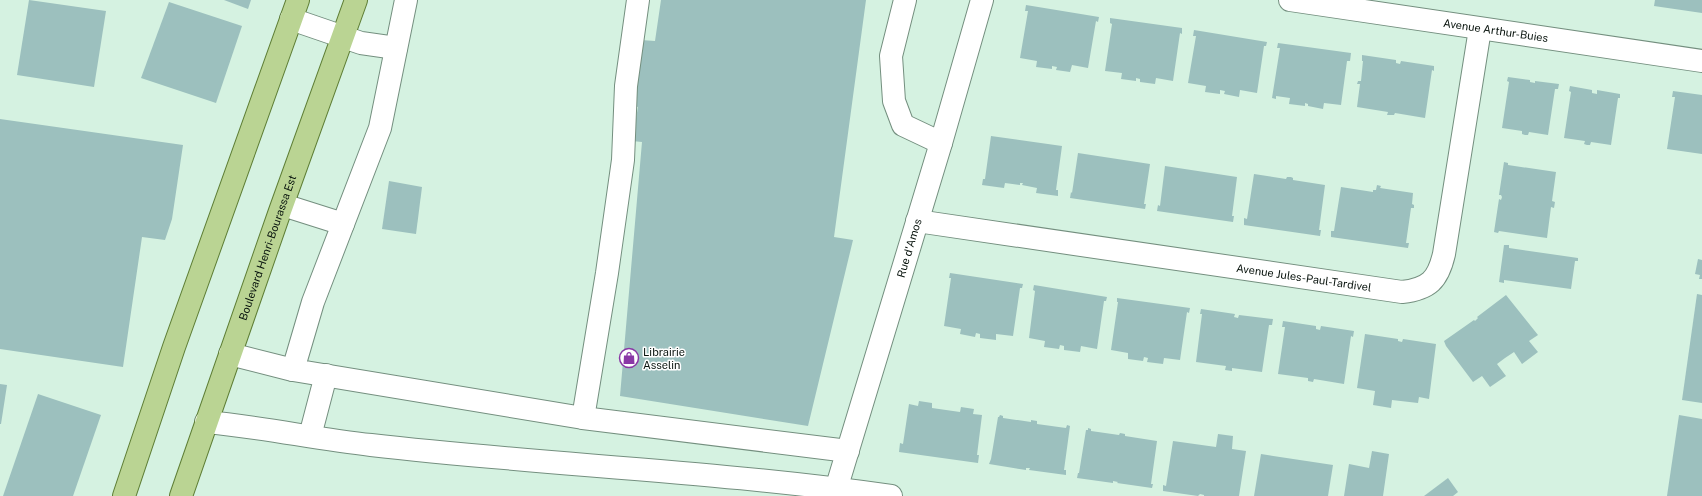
<svg xmlns="http://www.w3.org/2000/svg" width="1702" height="496" viewBox="0 0 1702 496" font-family="'Public Sans',sans-serif">
	<style>
		.building { fill: #9cc0be }
		.lines { fill: none; stroke-linecap: round; stroke-linejoin: round }
		.minor-casing { stroke: #748f7f; stroke-width: 24 }
		.major-casing { stroke: #5e7e35; stroke-width: 24 }
		.minor { stroke: #fff; stroke-width: 22 }
		.major { stroke: #bad493; stroke-width: 22 }
		.labels { text-anchor: middle; stroke-width: 3; stroke-linejoin: round; paint-order: stroke }
		.street-label { font-size: 11px; fill: #08130d; stroke: #fff }
		.poi-label { font-size: 11px; fill: #08130d; stroke: #fff; text-anchor: start }
	</style>
	<rect width="100%" height="100%" fill="#d5f2e1"/>
	<g class="building">
		<polygon points="29,0 106,11 94,87 17,75"/>
		<polygon points="224,0 251,0 248,9"/>
		<polygon points="661,0 866,0 834,237 853,240 808,426 620,396 642,142 632,141 638,107 630,105 641,40 655,41"/>
		<polygon points="1655,0 1702,0 1702,13 1654,6"/>
		<polygon points="169,2 242,26 216,103 141,78"/>
		<polygon points="1026,5 1099,17 1098,22 1096,21 1088,68 1072,65 1070,72 1056,70 1057,67 1052,66 1052,69 1036,67 1037,61 1020,58 1028,11 1025,11"/>
		<polygon points="1110,18 1182,28 1182,34 1180,33 1173,81 1156,78 1155,84 1140,82 1140,79 1136,78 1136,81 1121,79 1122,73 1105,71 1112,24 1110,23"/>
		<polygon points="1194,30 1267,42 1266,46 1264,46 1257,93 1240,90 1239,97 1224,94 1225,91 1220,90 1220,94 1205,92 1206,86 1188,83 1196,36 1193,36"/>
		<polygon points="1278,43 1351,53 1350,61 1347,61 1341,105 1324,103 1323,109 1308,106 1308,104 1305,103 1305,106 1289,104 1290,98 1276,96 1276,99 1272,98 1280,48 1277,48"/>
		<polygon points="1362,55 1396,60 1396,63 1400,64 1401,61 1434,66 1434,71 1432,70 1425,118 1395,113 1394,115 1387,115 1388,112 1357,107 1360,84 1357,84 1358,81 1361,81 1363,61 1362,61"/>
		<polygon points="1508,77 1530,80 1530,82 1535,83 1535,81 1559,84 1558,89 1555,89 1548,135 1529,132 1528,135 1525,135 1522,134 1522,131 1502,128 1509,82 1507,81"/>
		<polygon points="1570,86 1592,90 1592,93 1597,94 1597,90 1620,94 1620,98 1618,98 1611,145 1591,142 1590,145 1587,145 1584,144 1585,141 1564,138 1571,92 1569,91"/>
		<polygon points="1673,91 1702,95 1702,154 1667,149 1675,97 1672,97"/>
		<polygon points="0,119 183,145 172,219 165,240 142,237 123,367 0,349"/>
		<polygon points="991,136 1062,146 1056,190 1058,190 1058,196 1036,193 1037,188 1022,185 1023,183 1020,183 1020,185 1005,183 1004,188 982,185 983,179 985,179"/>
		<polygon points="1078,153 1150,164 1144,204 1146,204 1145,209 1070,198 1071,192 1072,193"/>
		<polygon points="1504,162 1508,163 1508,165 1556,172 1552,201 1555,202 1554,208 1551,207 1547,238 1499,231 1498,233 1494,232 1499,199 1501,200 1502,197 1501,195 1499,195"/>
		<polygon points="1165,166 1237,177 1232,216 1234,216 1233,222 1157,211 1158,205 1160,206"/>
		<polygon points="1254,174 1286,179 1287,177 1291,177 1293,178 1293,180 1325,185 1319,230 1321,230 1320,236 1244,225 1244,218 1247,219"/>
		<polygon points="389,181 422,187 416,234 382,229"/>
		<polygon points="1377,185 1381,186 1380,188 1413,193 1412,204 1414,205 1414,208 1411,208 1406,243 1409,243 1408,248 1331,237 1331,231 1334,231 1341,187 1373,192 1373,190 1376,190"/>
		<polygon points="1504,245 1509,245 1509,248 1578,258 1578,261 1575,261 1571,289 1504,280 1504,283 1499,282"/>
		<polygon points="1698,259 1702,260 1702,279 1699,279 1700,275 1695,274"/>
		<polygon points="950,273 1023,284 1022,288 1020,288 1013,336 996,334 996,340 980,338 980,334 976,333 975,337 960,334 961,329 944,326 951,278 949,278"/>
		<polygon points="1034,285 1107,297 1106,301 1104,301 1097,349 1081,346 1080,352 1064,350 1064,346 1060,345 1059,349 1044,347 1045,341 1029,338 1035,291 1033,290"/>
		<polygon points="1697,294 1702,295 1702,403 1682,400"/>
		<polygon points="1506,295 1538,335 1529,341 1538,352 1522,364 1514,352 1505,358 1497,364 1506,376 1490,387 1482,376 1473,382 1446,346 1444,341 1474,320 1475,321 1478,318 1477,317"/>
		<polygon points="1117,298 1190,308 1189,313 1187,312 1180,360 1164,358 1163,364 1147,362 1148,358 1144,357 1143,361 1128,359 1128,353 1111,350 1118,302 1117,302"/>
		<polygon points="1201,309 1235,314 1234,317 1238,318 1239,315 1273,319 1272,325 1269,325 1262,372 1232,368 1232,371 1225,370 1226,366 1196,362 1202,314 1200,314"/>
		<polygon points="1283,321 1316,326 1316,329 1320,330 1321,326 1354,331 1353,337 1351,336 1344,384 1314,379 1313,382 1308,381 1308,378 1278,374 1285,327 1282,327"/>
		<polygon points="1365,334 1398,339 1398,341 1402,342 1403,339 1436,344 1429,399 1419,397 1418,403 1392,400 1391,408 1373,405 1375,391 1357,388"/>
		<polygon points="0,384 7,385 1,424 0,424"/>
		<polygon points="38,394 101,415 73,496 3,496"/>
		<polygon points="919,401 932,403 932,408 960,412 961,407 974,409 973,414 982,415 977,455 979,455 978,463 899,452 900,443 903,444 909,404 918,406"/>
		<polygon points="1000,415 1003,416 1003,418 1031,422 1031,420 1037,421 1037,424 1066,428 1067,425 1070,426 1064,470 1066,470 1066,475 1029,470 1030,468 1026,468 1026,470 989,464 991,459 998,417 999,417"/>
		<polygon points="1679,415 1702,419 1702,496 1667,496"/>
		<polygon points="1088,428 1091,429 1091,431 1119,435 1120,433 1125,434 1125,436 1157,441 1151,484 1153,484 1152,488 1117,483 1118,482 1113,481 1113,483 1077,478 1078,473 1079,473 1086,430 1088,430"/>
		<polygon points="1218,434 1233,436 1232,449 1246,451 1239,496 1204,496 1204,495 1200,494 1198,496 1163,491 1163,485 1166,486 1173,441 1216,447"/>
		<polygon points="1372,451 1389,454 1383,496 1344,496 1349,464 1369,468"/>
		<polygon points="1261,454 1333,465 1328,496 1254,496"/>
		<polygon points="1448,478 1458,492 1453,496 1424,496"/>
	</g>
	<g class="lines">
		<defs>
			<g id="minor">
				<polyline points="406,0 380,128 313,302 293,370 583,418 607,273 623,160 626,86 638,0"/>
				<polyline points="905,0 891,56 894,101 903,125 941,143"/>
				<path id="s1" d="M1290 0 1702 61"/>
				<polyline points="291,19 361,43 396,48"/>
				<polyline points="283,205 343,224"/>
				<path id="s2" d="M917 221 1402 292C1429 289 1438 280 1444 254L1480 29"/>
				<polyline points="230,354 293,370"/>
				<polyline points="583,418 848,451"/>
				<path d="M206 422C262 427 316 439 371 445 544 465 718 471 891 496"/>
				<polyline points="310,436 326,375"/>
				<path id="s3" d="M834 496 941 143 982 0"/>
			</g>
			<g id="major">
				<polyline points="124,496 174,347 298,0"/>
				<path id="s4" d="M181 496 280 211 356 0"/>
			</g>
		</defs>
		<use href="#minor" class="minor-casing"/>
		<use href="#major" class="major-casing"/>
		<use href="#minor" class="minor"/>
		<use href="#major" class="major"/>
	</g>
	<defs>
		<symbol id="shop-ring" viewBox="-11 -11 22 22"><circle r="9.5" fill="#fff" stroke="#8a38a6" stroke-width="1.5"/><path d="M-5-2.5h2.3a2.7 3.5 0 0 1 5.4 0H5L5.5 6h-11ZM-1.5-2.5h3a1.5 2.3 0 0 0-3 0Z" fill="#8a38a6"/></symbol>
	</defs>
	<g fill-rule="evenodd">
		<use href="#shop-ring" x="618" y="347" width="22" height="22"/>
	</g>
	<g class="labels">
		<g class="street-label">
			<text dy="4" stroke="none"><textPath href="#s1" startOffset="208">Avenue Arthur-Buies</textPath></text>
			<text dy="4" stroke="none"><textPath href="#s4" startOffset="263">Boulevard Henri-Bourassa Est</textPath></text>
			<text dy="4" stroke="none"><textPath href="#s3" startOffset="259">Rue d'Amos</textPath></text>
			<text dy="4" stroke="none"><textPath href="#s2" startOffset="391">Avenue Jules-Paul-Tardivel</textPath></text>
		</g>
		<g class="poi-label">
			<text x="643" y="356">Librairie<tspan x="643" dy="13">Asselin</tspan></text>
		</g>
	</g>
</svg>
